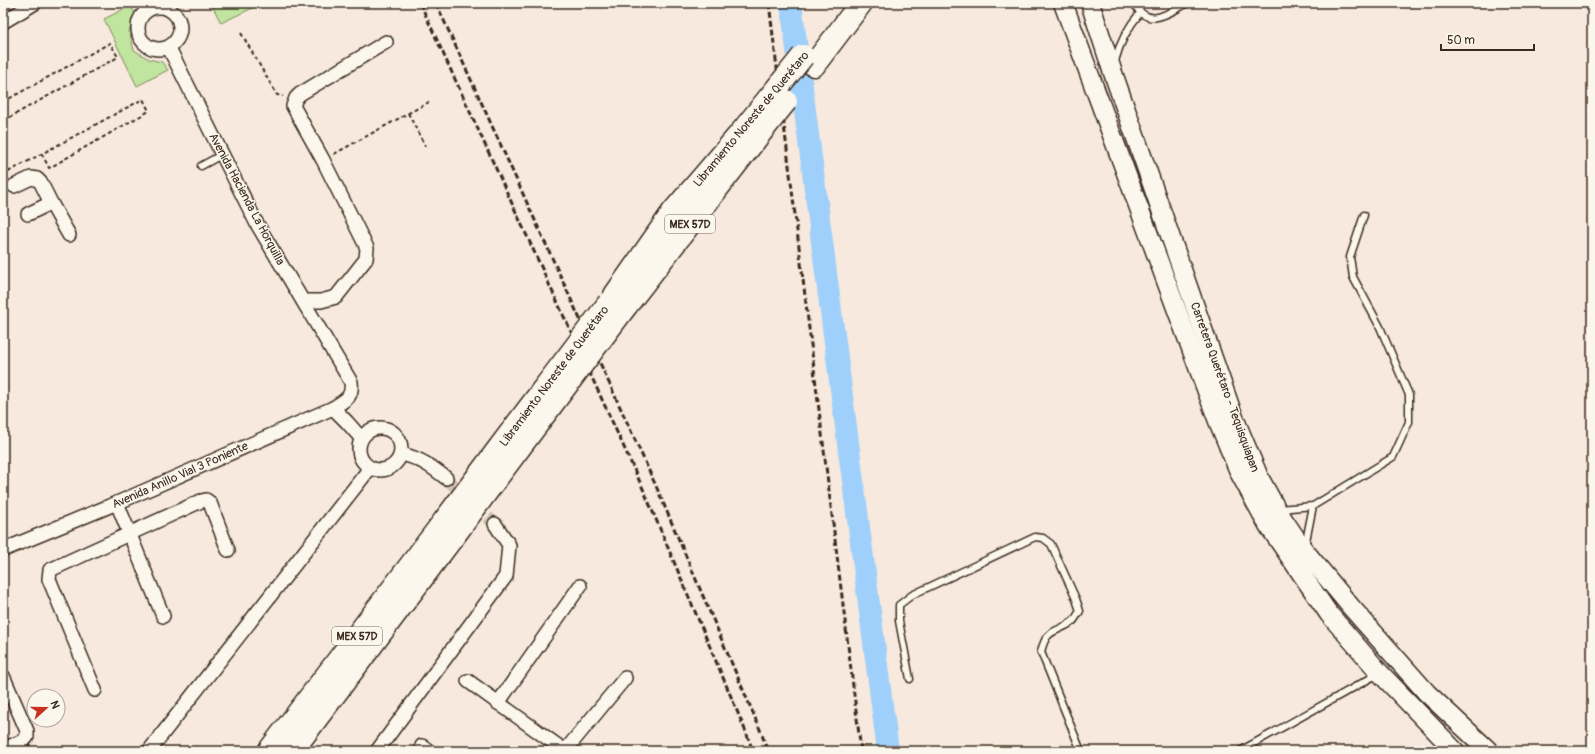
<svg xmlns="http://www.w3.org/2000/svg" width="1595" height="754" viewBox="0 0 1595 754" font-family="Pangolin,sans-serif">
	<style>
		.green { fill: #c0e59f; stroke: #7e885e }
		.lines { fill: none; stroke-linecap: round; stroke-linejoin: round }
		.river { stroke: #9ed0fb; stroke-width: 22 }
		.minor-tunnel { stroke: #d1c3b7; stroke-width: 13; stroke-dasharray: 13 6; stroke-linecap: butt }
		.service-casing { stroke: #3b2a1e; stroke-width: 9 }
		.minor-casing { stroke: #3b2a1e; stroke-width: 16 }
		.secondary-casing { stroke: #3b2a1e; stroke-width: 21 }
		.motorway-casing { stroke: #3b2a1e; stroke-width: 25 }
		.path { stroke: #3b2a1e; stroke-width: 2; stroke-dasharray: 4 3; stroke-linecap: butt }
		.service { stroke: #fbf7ec; stroke-width: 6 }
		.minor { stroke: #fbf7ec; stroke-width: 13 }
		.secondary { stroke: #fbf7ec; stroke-width: 18 }
		.motorway { stroke: #fbf7ec; stroke-width: 22 }
		.rail { stroke: #3b2a1e; stroke-width: 3; stroke-dasharray: 6 3; stroke-linecap: butt }
		.motorway-bridge-casing { stroke: #3b2a1e; stroke-width: 25; stroke-linecap: butt }
		.motorway-bridge { stroke: #fbf7ec; stroke-width: 22 }
		.labels { text-anchor: middle; stroke-width: 3; stroke-linejoin: round; paint-order: stroke }
		.shield { fill: #fbf7ec; stroke: #75685c; stroke-width: 1 }
		.shield-label { font-size: 11px; font-weight: bold; fill: #3b2a1e }
		.street-label { font-size: 12px; fill: #3b2a1e; stroke: #fbf7ec }
	</style>
	<rect width="100%" height="100%" fill="#f7e9dd"/>
	<filter id="ink" filterUnits="userSpaceOnUse"><feTurbulence type="fractalNoise" baseFrequency=".025" numOctaves="2"/><feDisplacementMap in="SourceGraphic" scale="8" xChannelSelector="R" yChannelSelector="G"/><feConvolveMatrix kernelMatrix="1 2 1 2 8 2 1 2 1" color-interpolation-filters="sRGB"/></filter>
	<g filter="url(#ink)">
		<g class="green">
			<polygon points="211,3 263,3 221,23"/>
			<polygon points="130,6 136,14 129,31 134,50 149,59 162,62 168,70 137,86 104,19"/>
		</g>
		<g class="lines">
			<polyline class="river" points="791,3 888,751"/>
			<polyline class="minor-tunnel" points="446,478 495,524"/>
			<defs>
				<g id="service">
					<path d="M1134 3C1148 30 1168 13 1188 3"/>
					<path d="M1115 61C1120 42 1127 28 1140 13"/>
					<polyline points="201,166 223,154"/>
					<polyline points="1279,509 1313,506 1393,457 1409,422 1409,395 1380,327 1353,277 1350,257 1364,215"/>
					<polyline points="1305,546 1313,506"/>
					<path d="M910 679 899 621V605L912 595 1035 537 1043 538 1051 544 1076 599 1080 611C1077 615 1075 620 1072 622 1055 634 1047 627 1041 652L1081 751"/>
					<polyline points="1240,751 1378,674"/>
				</g>
				<g id="minor">
					<circle cx="159" cy="28" r="21"/>
					<polyline points="3,22 35,3"/>
					<polyline points="14,186 31,178 37,179 41,183 51,203 69,235"/>
					<polyline points="28,214 51,203"/>
					<polyline points="303,301 321,301 336,297 366,259 367,248 323,160 293,106 296,98 300,94 386,42"/>
					<polyline points="333,408 347,422 361,438"/>
					<circle cx="380" cy="449" r="21"/>
					<path d="M401 454C420 458 432 467 446 478"/>
					<polyline points="117,503 163,616"/>
					<path d="M3 550 117 503 333 408C345 400 353 398 351 382L257 224 169 48"/>
					<polyline points="3,676 27,731 27,737 23,741 3,749"/>
					<polyline points="468,681 565,751 625,678"/>
					<polyline points="95,690 49,579 50,570 201,501 206,500 210,503 228,550"/>
					<polyline points="498,703 580,586"/>
					<polyline points="422,746 429,751"/>
					<polyline points="149,751 370,468"/>
					<polyline points="377,751 506,576 509,545 495,524"/>
				</g>
				<g id="secondary">
					<polyline points="1063,3 1218,421 1240,474 1268,525 1329,614 1380,673 1455,751"/>
					<polyline points="1090,3 1112,70 1233,415 1259,477 1277,510 1304,550 1351,607 1427,693 1489,751"/>
				</g>
				<g id="motorway">
					<polyline points="814,65 861,3"/>
					<polyline points="615,295 673,212 740,134"/>
					<polyline points="626,306 754,141"/>
					<polyline points="478,476 542,391"/>
					<polyline points="490,487 550,407"/>
					<polyline points="269,751 445,520"/>
					<polyline points="292,751 456,533"/>
				</g>
			</defs>
			<use href="#service" class="service-casing"/>
			<use href="#minor" class="minor-casing"/>
			<use href="#secondary" class="secondary-casing"/>
			<use href="#motorway" class="motorway-casing"/>
			<g class="path">
				<polyline points="241,33 277,95 283,96"/>
				<polyline points="3,102 110,43 118,57 3,121"/>
				<polyline points="408,113 425,146"/>
				<polyline points="334,154 429,102"/>
				<polyline points="8,172 143,99 149,111 49,168 42,154"/>
			</g>
			<use href="#service" class="service"/>
			<use href="#minor" class="minor"/>
			<use href="#secondary" class="secondary"/>
			<use href="#motorway" class="motorway"/>
			<g class="rail">
				<polyline points="420,3 644,491 746,732 753,751"/>
				<polyline points="436,3 656,486 759,727 768,751"/>
				<polyline points="769,3 861,751"/>
			</g>
			<defs>
				<g id="motorway-bridge">
					<polyline points="740,134 803,56"/>
					<polyline points="754,141 786,101"/>
					<polyline points="542,391 609,303"/>
					<polyline points="550,407 626,306"/>
					<polyline points="445,520 478,476"/>
					<polyline points="456,533 490,487"/>
				</g>
			</defs>
			<use href="#motorway-bridge" class="motorway-bridge-casing"/>
			<use href="#motorway-bridge" class="motorway-bridge"/>
		</g>
	</g>
	<g class="labels">
		<g class="shield">
			<rect x="665" y="215" width="50" height="18" rx="3"/>
			<rect x="332" y="627" width="50" height="18" rx="3"/>
		</g>
		<g class="shield-label">
			<text x="690" y="228">MEX 57D</text>
			<text x="357" y="640">MEX 57D</text>
		</g>
		<g class="street-label">
			<text transform="translate(751 119) rotate(-50)" y="4">Libramiento Noreste de Querétaro</text>
			<text transform="translate(247 199) rotate(62)" y="4">Avenida Hacienda La Horquilla</text>
			<text transform="translate(554 376) rotate(-53)" y="4">Libramiento Noreste de Querétaro</text>
			<text transform="translate(1225 387) rotate(70)" y="4">Carretera Querétaro - Tequisquiapan</text>
			<text transform="translate(180 475) rotate(-24)" y="4">Avenida Anillo Vial 3 Poniente</text>
		</g>
	</g>
	<rect width="1595" height="754" fill="none" stroke="#fbf7ec" stroke-width="16"/>
	<rect x="8" y="8" width="1579" height="738" fill="none" stroke="#3b2a1e" stroke-width="1.5" filter="url(#ink)"/>
	<g transform="translate(46 708) rotate(69)"><circle r="19" fill="#fbf7ec" stroke="#aea59a"/>
	<path d="M0-3L7 15L0 10L-7 15Z" fill="#c8321e"/>
	<text y="-6" font-size="11" font-weight="bold" text-anchor="middle" fill="#3b2a1e">N</text>
	</g>
	<path d="M1441 44v6h93v-6" fill="none" stroke="#3b2a1e" stroke-width="2"/>
	<text x="1447" y="44" font-size="12" fill="#3b2a1e" stroke="#fbf7ec" stroke-width="3" paint-order="stroke">50 m</text>
</svg>
